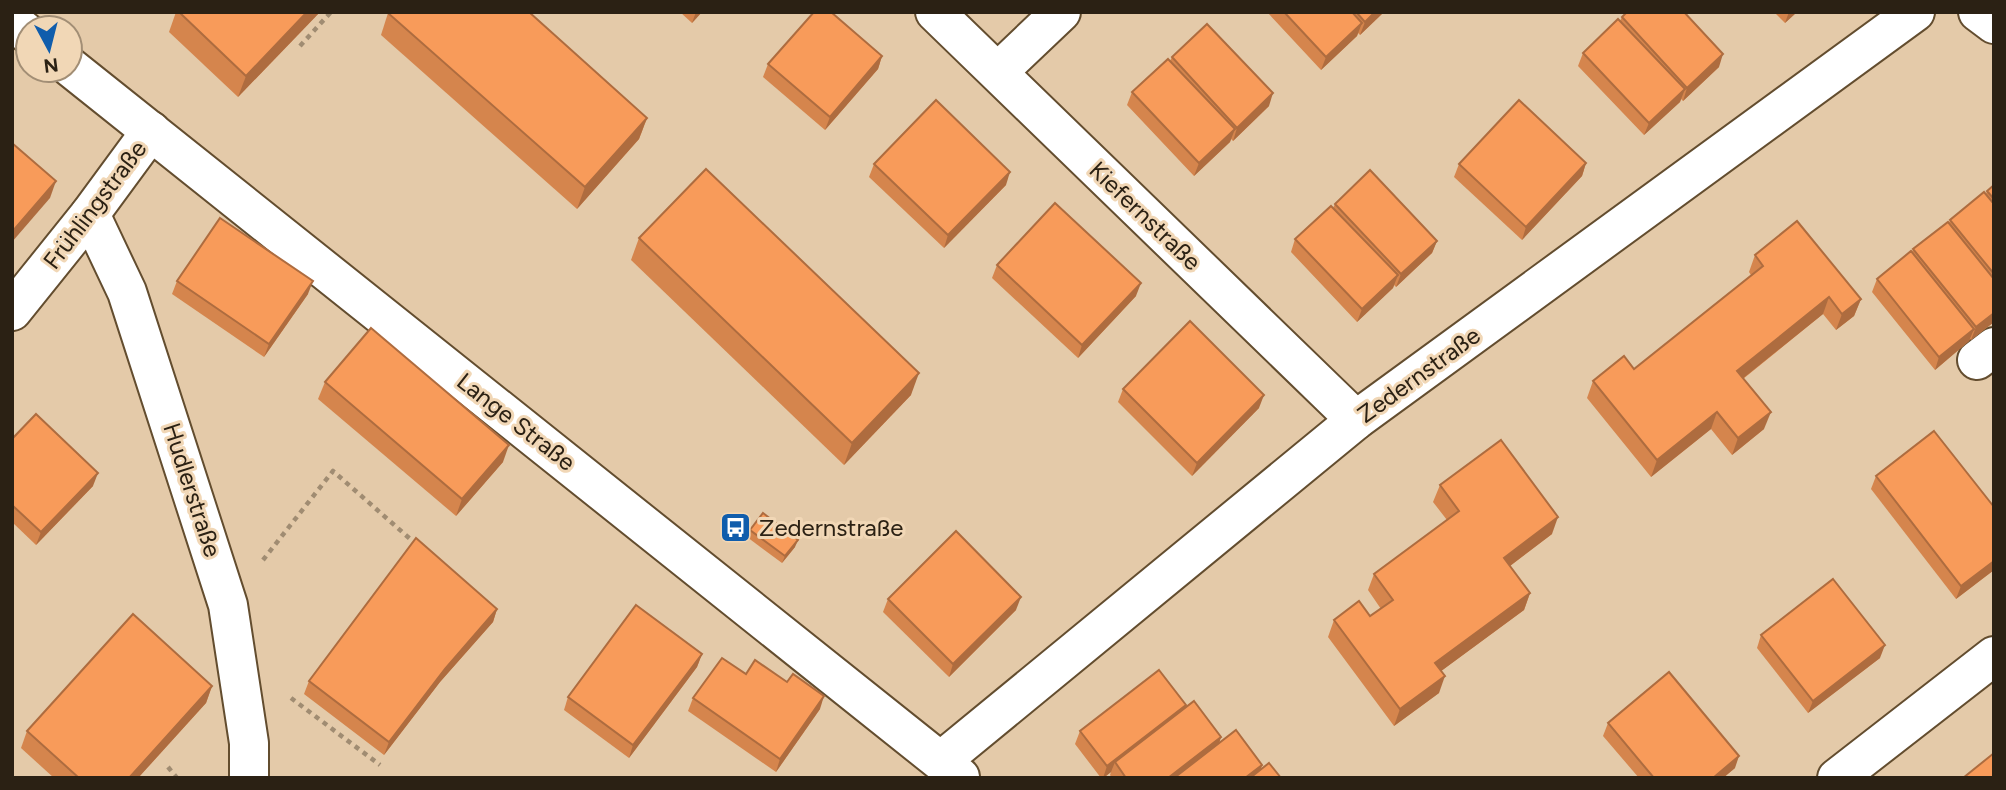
<svg xmlns="http://www.w3.org/2000/svg" width="2006" height="790" viewBox="0 0 2006 790" font-family="Figtree,sans-serif">
	<style>
		.lines { fill: none; stroke-linecap: round; stroke-linejoin: round }
		.minor-casing { stroke: #634d2f; stroke-width: 42 }
		.path { stroke: #a08c72; stroke-width: 4.5; stroke-dasharray: 5 5; stroke-linecap: butt }
		.minor { stroke: #fff; stroke-width: 38 }
		.wall { fill: #d5854d }
		.shaded-wall { fill: #ae6c3f }
		.building { fill: #f89b5a; stroke: #ae6c3f; stroke-width: 2 }
		.labels { text-anchor: middle; stroke-width: 6; stroke-linejoin: round; paint-order: stroke }
		.street-label { font-size: 24px; fill: #2b2114; stroke: #f1d7b6 }
		.poi-label { font-size: 24px; fill: #2b2114; stroke: #f1d7b6; text-anchor: start }
	</style>
	<rect width="100%" height="100%" fill="#e4caa9"/>
	<g class="lines">
		<defs>
			<g id="minor">
				<polyline points="935,12 1356,420"/>
				<polyline points="1978,12 1994,24"/>
				<polyline points="12,21 28,34"/>
				<polyline points="70,67 960,777"/>
				<polyline points="998,72 1061,12"/>
				<polyline points="90,214 127,292 228,605 249,743 249,778"/>
				<polyline points="12,311 90,214 151,131"/>
				<polyline points="1977,360 1994,347"/>
				<polyline points="941,761 1356,420 1915,12"/>
				<polyline points="1837,778 1994,656"/>
			</g>
		</defs>
		<use href="#minor" class="minor-casing"/>
		<g class="path">
			<polyline points="300,46 331,12"/>
			<polyline points="263,560 333,471 417,545"/>
			<polyline points="291,698 380,765"/>
			<polyline points="168,767 177,778"/>
		</g>
		<use href="#minor" class="minor"/>
	</g>
	<g class="wall">
		<polygon points="176,12 320,12 238,97 169,32"/>
		<polygon points="680,12 702,12 692,23"/>
		<polygon points="1267,12 1384,12 1360,35 1358,33 1357,36 1321,70"/>
		<polygon points="1774,12 1797,12 1785,23"/>
		<polygon points="388,13 647,118 639,139 577,209 381,35"/>
		<polygon points="1622,17 1719,67 1683,101 1681,99 1680,102 1644,135 1578,66 1583,53 1620,21"/>
		<polygon points="882,56 878,69 825,130 763,77 768,64"/>
		<polygon points="1172,57 1269,106 1233,141 1231,139 1230,142 1194,176 1127,105 1132,92 1170,61"/>
		<polygon points="1586,163 1582,176 1522,240 1454,177 1459,164"/>
		<polygon points="874,164 1006,185 944,248 869,177"/>
		<polygon points="1994,185 1994,322 1971,340 1970,339 1969,341 1935,370 1872,292 1877,279 1912,252 1913,249 1949,223 1950,220 1986,194 1987,191"/>
		<polygon points="1335,204 1437,241 1432,253 1396,287 1394,285 1393,288 1357,322 1291,252 1295,239 1333,208"/>
		<polygon points="639,238 911,395 844,465 631,260"/>
		<polygon points="1755,255 1861,299 1854,316 1836,330 1823,314 1743,379 1764,429 1732,455 1711,429 1651,477 1587,398 1593,381 1634,369 1751,275 1749,272"/>
		<polygon points="997,265 1136,296 1078,358 992,278"/>
		<polygon points="177,281 308,294 264,357 172,294"/>
		<polygon points="325,382 503,462 456,516 318,399"/>
		<polygon points="1123,389 1259,408 1192,476 1118,402"/>
		<polygon points="12,439 93,486 36,545 12,522"/>
		<polygon points="1876,476 1994,507 1994,570 1956,599 1871,489"/>
		<polygon points="1440,485 1552,534 1510,566 1530,593 1524,610 1441,671 1439,693 1394,726 1328,637 1334,620 1370,616 1381,609 1368,590 1374,574 1447,520 1433,502"/>
		<polygon points="750,530 795,547 782,563 747,537"/>
		<polygon points="888,599 1016,610 949,677 883,612"/>
		<polygon points="497,609 493,622 440,682 384,755 304,694 309,681"/>
		<polygon points="1761,635 1880,658 1808,713 1757,648"/>
		<polygon points="702,654 697,667 629,758 564,710 568,697"/>
		<polygon points="746,674 820,709 776,772 688,711 693,698"/>
		<polygon points="212,686 206,703 138,778 54,778 21,748 27,731"/>
		<polygon points="1186,705 1185,709 1221,737 1219,743 1262,765 1261,770 1281,778 1112,778 1110,775 1111,772 1104,778 1101,778 1075,744 1080,731"/>
		<polygon points="1608,723 1735,768 1723,778 1639,778 1603,736"/>
	</g>
	<g class="shaded-wall">
		<polygon points="307,12 320,12 238,97 246,76"/>
		<polygon points="696,12 702,12 692,23"/>
		<polygon points="1375,12 1384,12 1360,35 1365,22"/>
		<polygon points="1789,12 1797,12 1785,23"/>
		<polygon points="1362,23 1357,36 1321,70 1326,57"/>
		<polygon points="1723,54 1719,67 1683,101 1687,88"/>
		<polygon points="882,56 878,69 825,130 830,117"/>
		<polygon points="1685,89 1680,102 1644,135 1649,123"/>
		<polygon points="1273,93 1269,106 1233,141 1237,128"/>
		<polygon points="647,118 639,139 577,209 585,187"/>
		<polygon points="1235,129 1230,142 1194,176 1199,163"/>
		<polygon points="1586,163 1582,176 1522,240 1526,227"/>
		<polygon points="1010,172 1006,185 944,248 948,235"/>
		<polygon points="56,181 50,198 12,242 12,232"/>
		<polygon points="1437,241 1432,253 1396,287 1401,274"/>
		<polygon points="1398,275 1393,288 1357,322 1362,309"/>
		<polygon points="313,281 308,294 264,357 269,344"/>
		<polygon points="1141,283 1136,296 1078,358 1082,345"/>
		<polygon points="1829,297 1823,314 1731,388 1737,371"/>
		<polygon points="1861,299 1854,316 1836,330 1842,314"/>
		<polygon points="1994,313 1994,322 1971,340 1976,327"/>
		<polygon points="1974,329 1969,341 1935,370 1939,357"/>
		<polygon points="919,373 911,395 844,465 852,443"/>
		<polygon points="1264,395 1259,408 1192,476 1197,463"/>
		<polygon points="1717,412 1711,429 1651,477 1657,460"/>
		<polygon points="1771,412 1764,429 1732,455 1738,438"/>
		<polygon points="509,445 503,462 456,516 462,499"/>
		<polygon points="98,473 93,486 36,545 41,532"/>
		<polygon points="1558,517 1552,534 1498,575 1504,558"/>
		<polygon points="798,540 795,547 782,563 785,556"/>
		<polygon points="1994,561 1994,570 1956,599 1961,586"/>
		<polygon points="1530,593 1524,610 1429,680 1435,663"/>
		<polygon points="1021,597 1016,610 949,677 953,664"/>
		<polygon points="497,609 493,622 440,682 384,755 389,742 445,669"/>
		<polygon points="1885,645 1880,658 1808,713 1813,701"/>
		<polygon points="702,654 697,667 629,758 633,745"/>
		<polygon points="1445,676 1439,693 1394,726 1400,709"/>
		<polygon points="212,686 206,703 138,778 129,778"/>
		<polygon points="824,696 820,709 776,772 780,759"/>
		<polygon points="1186,705 1181,718 1115,762 1111,772 1103,778 1107,766"/>
		<polygon points="1221,737 1217,750 1180,778 1168,778"/>
		<polygon points="1739,756 1735,768 1723,778 1713,778"/>
		<polygon points="1262,765 1258,777 1245,778"/>
	</g>
	<g class="building">
		<polygon points="179,12 307,12 246,76"/>
		<polygon points="389,12 529,12 647,118 585,187 388,13"/>
		<polygon points="814,12 831,12 882,56 830,117 768,64"/>
		<polygon points="1284,12 1352,12 1362,23 1326,57"/>
		<polygon points="1356,12 1375,12 1365,22"/>
		<polygon points="1627,12 1684,12 1723,54 1687,88 1622,17"/>
		<polygon points="1618,19 1685,89 1649,123 1583,53"/>
		<polygon points="1207,24 1273,93 1237,128 1172,57"/>
		<polygon points="1168,59 1235,129 1199,163 1132,92"/>
		<polygon points="936,100 1010,172 948,235 874,164"/>
		<polygon points="1519,100 1586,163 1526,227 1459,164"/>
		<polygon points="12,143 56,181 12,232"/>
		<polygon points="706,169 919,373 852,443 639,238"/>
		<polygon points="1370,170 1437,241 1401,274 1335,204"/>
		<polygon points="1994,185 1994,199 1987,191"/>
		<polygon points="1984,192 1994,204 1994,274 1950,220"/>
		<polygon points="1055,203 1141,283 1082,345 997,265"/>
		<polygon points="1331,206 1398,275 1362,309 1295,239"/>
		<polygon points="220,218 313,281 269,344 177,281"/>
		<polygon points="1797,221 1861,299 1842,314 1829,297 1737,371 1771,412 1738,438 1717,412 1657,460 1593,381 1624,356 1634,369 1763,266 1755,255"/>
		<polygon points="1948,222 1994,279 1994,313 1976,327 1913,249"/>
		<polygon points="1911,251 1974,329 1939,357 1877,279"/>
		<polygon points="1190,321 1264,395 1197,463 1123,389"/>
		<polygon points="371,328 509,445 462,499 325,382"/>
		<polygon points="36,414 98,473 41,532 12,505 12,439"/>
		<polygon points="1934,431 1994,507 1994,561 1961,586 1876,476"/>
		<polygon points="1501,440 1558,517 1504,558 1530,593 1435,663 1445,676 1400,709 1334,620 1359,601 1370,616 1393,600 1374,574 1459,511 1440,485"/>
		<polygon points="763,513 798,540 785,556 750,530"/>
		<polygon points="956,531 1021,597 953,664 888,599"/>
		<polygon points="416,538 497,609 445,669 389,742 309,681"/>
		<polygon points="1833,579 1885,645 1813,701 1761,635"/>
		<polygon points="636,605 702,654 633,745 568,697"/>
		<polygon points="133,614 212,686 129,778 79,778 27,731"/>
		<polygon points="722,658 746,674 755,660 787,682 793,674 824,696 780,759 693,698"/>
		<polygon points="1159,670 1186,705 1107,766 1080,731"/>
		<polygon points="1669,672 1739,756 1713,778 1654,778 1608,723"/>
		<polygon points="1194,701 1221,737 1168,778 1126,778 1115,762"/>
		<polygon points="1236,730 1262,765 1245,778 1174,778"/>
		<polygon points="1994,753 1994,778 1963,778"/>
		<polygon points="1269,763 1281,778 1250,778"/>
	</g>
	<defs>
		<symbol id="bus-square" viewBox="-11 -11 22 22"><rect x="-9" y="-9" width="18" height="18" rx="4" fill="#105dac" stroke="#f1d7b6"/><path d="M-5-6H5V4H4V6H2V4H-2V6H-4V4H-5ZM-3.5-4V0h7V-4ZM-3.5 1.2v1.5H-2V1.2ZM2 1.2v1.5H3.5V1.2Z" fill="#fff"/></symbol>
	</defs>
	<g fill-rule="evenodd">
		<use href="#bus-square" x="718" y="510" width="35" height="35"/>
	</g>
	<g class="labels">
		<g class="street-label">
			<text transform="translate(95 205) rotate(-53)" y="8">Frühlingstraße</text>
			<text transform="translate(1145 216) rotate(44)" y="8">Kiefernstraße</text>
			<text transform="translate(1419 375) rotate(-36)" y="8">Zedernstraße</text>
			<text transform="translate(516 422) rotate(38)" y="8">Lange Straße</text>
			<text transform="translate(192 490) rotate(72)" y="8">Hudlerstraße</text>
		</g>
		<g class="poi-label">
			<text x="759" y="536">Zedernstraße</text>
		</g>
	</g>
	<rect width="2006" height="790" fill="none" stroke="#2b2114" stroke-width="28"/>
	<g transform="translate(49 49) rotate(173)"><circle r="33" fill="#f1d7b6" stroke="#a28e75" stroke-width="2"/>
	<path d="M0-5L12 26L0 18L-12 26Z" fill="#105dac"/>
	<text y="-10" font-size="19" font-weight="bold" text-anchor="middle" fill="#2b2114">N</text>
	</g>
</svg>
